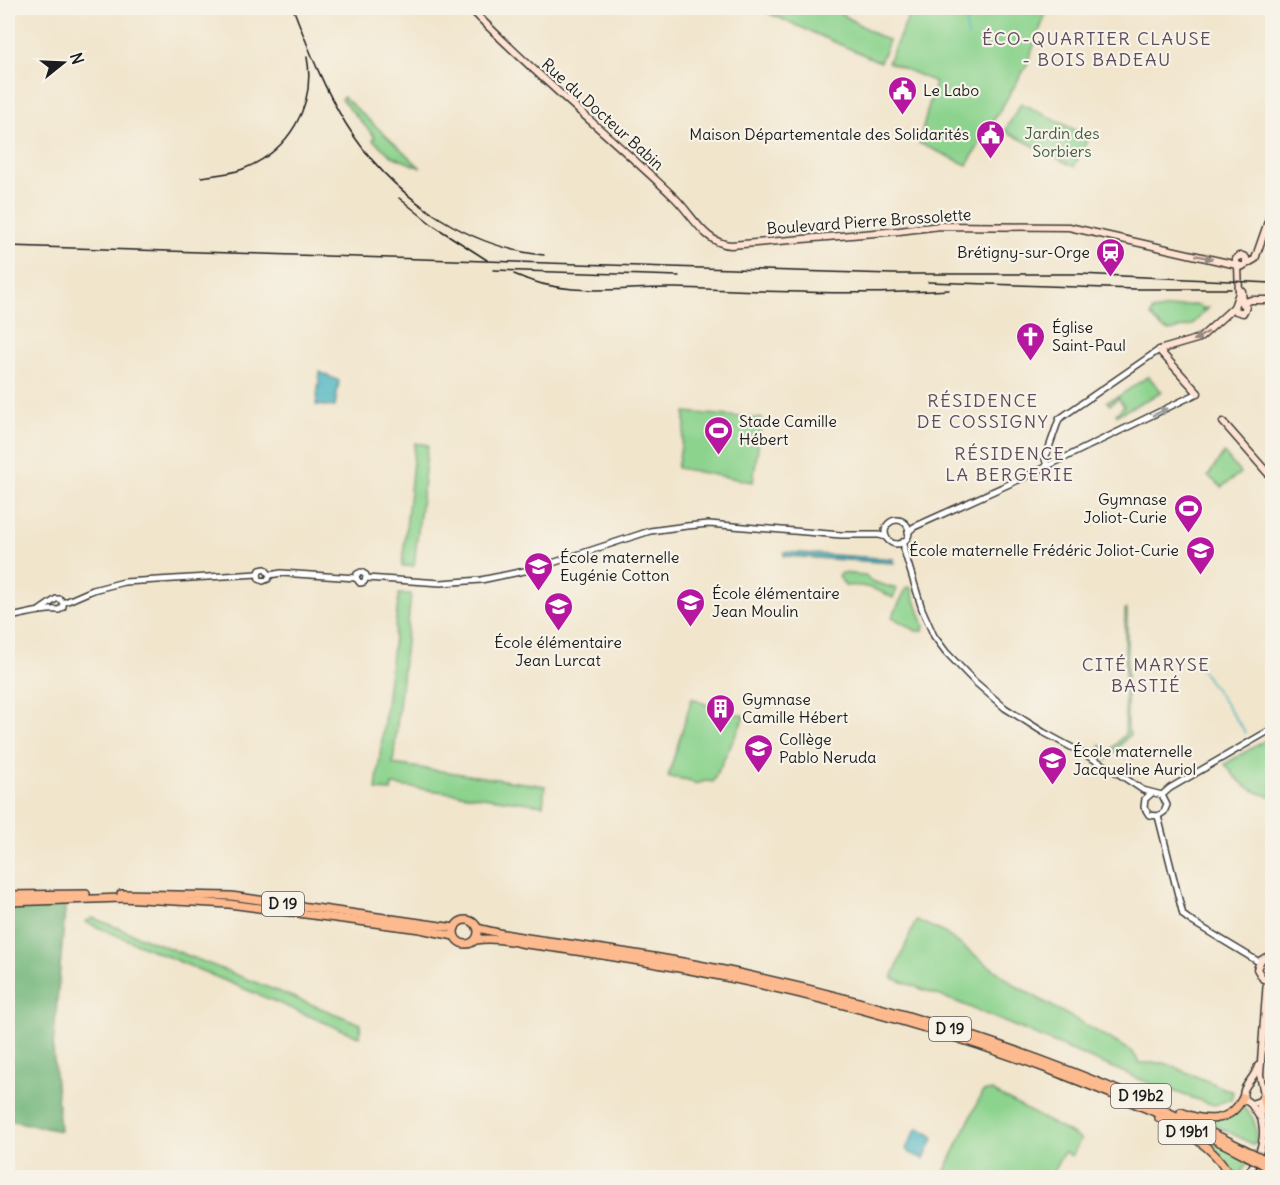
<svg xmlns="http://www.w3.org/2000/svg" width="1280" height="1185" viewBox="0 0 1280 1185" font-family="Delius,sans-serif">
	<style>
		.green { fill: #8cd38e; stroke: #547855; stroke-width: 1.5 }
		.forest { fill: #71b579; stroke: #46684a; stroke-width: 1.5 }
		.water { fill: #44b2c0; stroke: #30676e; stroke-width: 1.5 }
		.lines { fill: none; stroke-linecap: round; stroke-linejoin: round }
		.stream { stroke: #44b2c0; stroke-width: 1.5 }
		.tertiary-casing { stroke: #3c3a36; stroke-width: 8 }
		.secondary-casing { stroke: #3c3a36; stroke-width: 9 }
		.primary-casing { stroke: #3c3a36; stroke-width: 10 }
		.tertiary { stroke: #fff; stroke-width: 5 }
		.secondary { stroke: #fee3d2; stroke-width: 6 }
		.primary { stroke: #fcba8e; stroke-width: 7 }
		.rail { stroke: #1c1c1c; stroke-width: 1.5 }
		.primary-bridge-casing { stroke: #3c3a36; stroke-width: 10; stroke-linecap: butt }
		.primary-bridge { stroke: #fcba8e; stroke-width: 7 }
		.oneway { fill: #988980 }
		.oneway2 { fill: #999 }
		.labels { text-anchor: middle; stroke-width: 4.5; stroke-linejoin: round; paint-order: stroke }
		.shield { fill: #f7f3e8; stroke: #5e5c59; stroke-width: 1.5 }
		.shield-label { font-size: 15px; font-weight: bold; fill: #1c1c1c }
		.poi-label { font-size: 16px; fill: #1c1c1c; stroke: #f7f3e8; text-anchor: start }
		.street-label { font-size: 16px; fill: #1c1c1c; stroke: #f7f3e8 }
		.park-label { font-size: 16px; fill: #435c44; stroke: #f7f3e8 }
		.neighbourhood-label { font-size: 18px; letter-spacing: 1.5px; fill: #5e4d5c; stroke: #f7f3e8 }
	</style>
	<rect width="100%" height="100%" fill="#f7f3e8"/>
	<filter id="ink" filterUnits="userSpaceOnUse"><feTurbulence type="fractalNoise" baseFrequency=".0167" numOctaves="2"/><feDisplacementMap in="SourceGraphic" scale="12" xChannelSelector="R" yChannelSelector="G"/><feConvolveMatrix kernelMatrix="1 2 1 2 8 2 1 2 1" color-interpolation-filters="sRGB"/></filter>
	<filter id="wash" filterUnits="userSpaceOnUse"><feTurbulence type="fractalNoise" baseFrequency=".008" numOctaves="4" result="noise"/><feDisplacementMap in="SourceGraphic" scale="24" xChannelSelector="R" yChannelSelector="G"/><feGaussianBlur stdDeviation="1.35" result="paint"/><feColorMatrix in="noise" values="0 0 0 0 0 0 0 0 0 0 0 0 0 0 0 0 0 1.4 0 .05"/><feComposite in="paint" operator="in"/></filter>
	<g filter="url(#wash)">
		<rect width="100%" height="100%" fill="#f1e5cc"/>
		<g class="green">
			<polygon points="767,8 832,8 875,34 889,41 880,62 766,12"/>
			<polygon points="910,8 1048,8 1026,67 967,165 919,143 935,82 888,62 910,13"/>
			<polygon points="344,97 421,168 392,156 373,140 375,137 341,99"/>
			<polygon points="1021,103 1089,137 1074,167 1005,131"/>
			<polygon points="1189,305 1200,305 1203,311 1203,308 1208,308 1192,325 1170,331 1162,328 1151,316 1152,311"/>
			<polygon points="1147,377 1149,377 1162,392 1117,415 1116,414 1124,406 1118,398 1110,405 1107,401 1119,396"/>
			<polygon points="685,412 762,419 753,482 677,468 685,427"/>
			<polygon points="415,443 428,445 414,566 402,566"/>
			<polygon points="1224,453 1240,473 1222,487 1208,476"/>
			<path d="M841 573 865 575 871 581 897 589 893 598C878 589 861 584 845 586L839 576Z"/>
			<polygon points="907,587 911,588 924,626 923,631 916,631 892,617"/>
			<polygon points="399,594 411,594 393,764 545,786 543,805 392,785 391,791 376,790"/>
			<polygon points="1125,609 1127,609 1127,725 1130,734 1107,760 1099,748 1101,745 1109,752 1125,734"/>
			<polygon points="692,698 718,710 745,716 713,782 706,781 696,784 688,780 668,777"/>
			<path d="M1272 736V797C1248 791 1239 783 1225 764Z"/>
			<polygon points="93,918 361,1024 359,1037 85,922"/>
			<polygon points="916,920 943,932 1018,987 1126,1048 1133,1053 1140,1063 1165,1063 1233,1092 1231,1099 1215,1105 1207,1103 1144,1081 962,1004 892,978"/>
			<polygon points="986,1091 992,1091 1081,1139 1072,1156 1064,1152 1050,1177 942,1177 982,1093"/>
			<path d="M1240 1106C1255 1114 1259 1129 1254 1145L1209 1122Z"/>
			<polygon points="1192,1131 1249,1160 1242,1172 1232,1176 1208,1145"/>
		</g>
		<polygon class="forest" points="66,899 53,1048 60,1131 8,1120 8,902"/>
		<g class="water">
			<polygon points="320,372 339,381 335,407 316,405"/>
			<polygon points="784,552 894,559 894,563 784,556"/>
			<polygon points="919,1128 934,1137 924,1159 909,1153 906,1149 915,1131"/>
		</g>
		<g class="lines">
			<g class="stream">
				<polyline points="968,37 966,25 970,8"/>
				<polyline points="8,660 9,702 8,759"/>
				<polyline points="1196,662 1246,733"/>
				<polyline points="1272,749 1268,753 1272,760"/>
			</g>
		</g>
	</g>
	<g filter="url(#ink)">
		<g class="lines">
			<defs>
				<g id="tertiary">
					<polyline points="1047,466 1045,459 1059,419 1159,350"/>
					<circle cx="897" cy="532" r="12"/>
					<polyline points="908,532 914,527 1027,476 1198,393"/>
					<polyline points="904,541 904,550 922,609 934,636 946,652 974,681 1005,708 1043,732 1108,767 1143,790 1162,795 1167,805 1164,812 1158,816 1149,815 1144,807 1145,799 1152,793"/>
					<polyline points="258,574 260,570 265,569 270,575"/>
					<polyline points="258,574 259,579 263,581 268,579 270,575"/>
					<polyline points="270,575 281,573 356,578"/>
					<polyline points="356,578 357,574 361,572 366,575 366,578"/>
					<polyline points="356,578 360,583 364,582 366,578"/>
					<polyline points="366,578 441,583 481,580 534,569 650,531 687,526 709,524 841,535 879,535 886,537"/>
					<polyline points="63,603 93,590 124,582 258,574"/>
					<polyline points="40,610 56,599 60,599 63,603"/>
					<path d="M8 617C25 615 43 608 59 610L63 607V603"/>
					<polyline points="1162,795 1170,788 1272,729"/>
					<polyline points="1158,816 1183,915 1191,921 1259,962"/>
				</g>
				<g id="secondary">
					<path d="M470 8C535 75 607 133 674 197 692 214 705 244 731 245L899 231 940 226 1069 227 1237 265"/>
					<polyline points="1246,264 1246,258 1243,256 1239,256 1236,259 1236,263 1241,267 1255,259 1271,213 1272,214"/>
					<polyline points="1242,291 1243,303"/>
					<polyline points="1243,303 1251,300 1272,300"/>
					<polyline points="1234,307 1236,311 1243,313 1246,307 1241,302"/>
					<polyline points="1198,393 1159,350 1200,338 1234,307 1239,293 1238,266"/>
					<polyline points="1223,422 1272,478"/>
					<polyline points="1272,958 1266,957 1261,960 1257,969 1263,979 1272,979"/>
					<path d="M1258 1066C1254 1081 1240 1086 1244 1099L1251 1104 1259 1116"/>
					<polyline points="1251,1104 1260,1101 1264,1094 1260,1075 1267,980"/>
					<path d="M1244 1178C1255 1166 1264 1146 1263 1130 1262 1120 1259 1111 1260 1101"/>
				</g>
				<g id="primary">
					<polyline points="121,894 231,896 455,928"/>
					<polyline points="8,895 86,894"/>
					<polyline points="8,902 122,898 229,904 420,929 454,936"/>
					<circle cx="466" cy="932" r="12"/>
					<path d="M478 928C510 937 543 940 576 945 624 952 671 959 719 969 903 1007 1085 1066 1252 1153"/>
					<path d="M476 940C492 937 510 941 526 944 551 947 577 951 602 955 755 978 904 1016 1050 1070 1118 1096 1185 1123 1249 1157"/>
					<polyline points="1263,1097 1272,1129"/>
					<path d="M1181 1112C1204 1122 1231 1124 1243 1097"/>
					<path d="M1159 1118C1184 1130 1220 1150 1230 1178"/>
					<polyline points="1264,1159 1272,1164"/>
					<polyline points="1262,1164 1272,1170"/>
				</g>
			</defs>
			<use href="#tertiary" class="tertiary-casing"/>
			<use href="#secondary" class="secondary-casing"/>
			<use href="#primary" class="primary-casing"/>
			<use href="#tertiary" class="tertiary"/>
			<use href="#secondary" class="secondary"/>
			<use href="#primary" class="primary"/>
			<g class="rail">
				<path d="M293 8C308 47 323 87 346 124 388 192 463 247 544 255"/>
				<path d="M201 177C215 175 230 174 243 169 289 151 316 106 307 57"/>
				<polyline points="399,198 434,226 487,260"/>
				<polyline points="8,246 892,274 1080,274 1272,283"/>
				<polyline points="493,270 679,276"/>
				<path d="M514 274C568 299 618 287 675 288 767 291 858 296 949 290"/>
				<polyline points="928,282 1136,289 1231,289"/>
			</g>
			<defs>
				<g id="primary-bridge">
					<polyline points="1252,1153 1264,1159"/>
					<polyline points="1249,1157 1262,1164"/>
				</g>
			</defs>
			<use href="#primary-bridge" class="primary-bridge-casing"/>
			<use href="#primary-bridge" class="primary-bridge"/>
		</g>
		<defs><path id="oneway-solid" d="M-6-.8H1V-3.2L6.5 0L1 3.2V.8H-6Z" transform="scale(1.5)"/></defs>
		<g class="oneway">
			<use href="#oneway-solid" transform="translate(1204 257) rotate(12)"/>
			<use href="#oneway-solid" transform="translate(1201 336) rotate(150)"/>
		</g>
		<use class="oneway2" href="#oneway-solid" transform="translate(1160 412) rotate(-26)"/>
	</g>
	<defs>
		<symbol id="civic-pin" viewBox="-11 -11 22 30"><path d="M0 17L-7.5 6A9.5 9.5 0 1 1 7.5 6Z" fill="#b5179e" stroke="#f7f3e8"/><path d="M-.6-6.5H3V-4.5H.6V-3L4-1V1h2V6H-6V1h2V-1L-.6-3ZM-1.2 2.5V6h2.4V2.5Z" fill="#fff"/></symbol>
		<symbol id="station-pin" viewBox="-11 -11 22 30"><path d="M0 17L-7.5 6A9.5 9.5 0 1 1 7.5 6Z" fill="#b5179e" stroke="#f7f3e8"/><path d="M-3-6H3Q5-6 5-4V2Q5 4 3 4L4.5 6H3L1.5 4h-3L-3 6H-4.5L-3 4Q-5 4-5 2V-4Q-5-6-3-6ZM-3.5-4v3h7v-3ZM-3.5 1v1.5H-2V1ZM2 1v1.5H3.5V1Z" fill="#fff"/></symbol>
		<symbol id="church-pin" viewBox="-11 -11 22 30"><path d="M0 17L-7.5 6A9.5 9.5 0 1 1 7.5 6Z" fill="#b5179e" stroke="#f7f3e8"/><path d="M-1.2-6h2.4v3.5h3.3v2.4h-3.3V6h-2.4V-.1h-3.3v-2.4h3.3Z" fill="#fff"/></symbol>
		<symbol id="stadium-pin" viewBox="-11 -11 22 30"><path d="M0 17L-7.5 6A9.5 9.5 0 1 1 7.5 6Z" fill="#b5179e" stroke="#f7f3e8"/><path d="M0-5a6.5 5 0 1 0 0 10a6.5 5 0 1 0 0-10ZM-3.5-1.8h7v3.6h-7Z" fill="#fff"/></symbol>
		<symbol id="school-pin" viewBox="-11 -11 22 30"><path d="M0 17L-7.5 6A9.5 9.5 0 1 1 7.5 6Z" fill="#b5179e" stroke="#f7f3e8"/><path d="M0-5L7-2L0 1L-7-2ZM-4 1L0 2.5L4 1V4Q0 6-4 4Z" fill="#fff"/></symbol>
		<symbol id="building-pin" viewBox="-11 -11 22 30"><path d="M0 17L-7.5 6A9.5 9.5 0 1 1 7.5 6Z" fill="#b5179e" stroke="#f7f3e8"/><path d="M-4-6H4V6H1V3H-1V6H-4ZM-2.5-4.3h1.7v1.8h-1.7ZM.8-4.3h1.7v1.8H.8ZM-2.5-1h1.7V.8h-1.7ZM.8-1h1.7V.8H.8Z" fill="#fff"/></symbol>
	</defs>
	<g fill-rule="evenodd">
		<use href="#civic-pin" x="886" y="74" width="33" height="45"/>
		<use href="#civic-pin" x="974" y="118" width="33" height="45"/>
		<use href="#station-pin" x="1094" y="236" width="33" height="45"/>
		<use href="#church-pin" x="1014" y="320" width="33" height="45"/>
		<use href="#stadium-pin" x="702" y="414" width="33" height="45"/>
		<use href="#stadium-pin" x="1172" y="492" width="33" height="45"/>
		<use href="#school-pin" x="1184" y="534" width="33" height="45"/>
		<use href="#school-pin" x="522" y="550" width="33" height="45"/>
		<use href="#school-pin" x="674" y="586" width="33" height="45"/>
		<use href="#school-pin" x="542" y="590" width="33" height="45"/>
		<use href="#building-pin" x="704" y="692" width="33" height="45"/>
		<use href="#school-pin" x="742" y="732" width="33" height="45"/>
		<use href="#school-pin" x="1036" y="744" width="33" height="45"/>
	</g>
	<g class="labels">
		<g class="shield">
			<rect x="262" y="892" width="42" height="24" rx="4.5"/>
			<rect x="929" y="1017" width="42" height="24" rx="4.5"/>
			<rect x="1111" y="1084" width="60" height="24" rx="4.5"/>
			<rect x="1158.5" y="1120" width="57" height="24" rx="4.5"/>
		</g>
		<g class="shield-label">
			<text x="283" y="909">D 19</text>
			<text x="950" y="1034">D 19</text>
			<text x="1141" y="1101">D 19b2</text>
			<text x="1187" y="1137">D 19b1</text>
		</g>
		<g class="poi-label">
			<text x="923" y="96">Le Labo</text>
			<text x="969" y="140" text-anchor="end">Maison Départementale des Solidarités</text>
			<text x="1090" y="258" text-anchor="end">Brétigny-sur-Orge</text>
			<text x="1052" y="333">Église<tspan x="1052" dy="18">Saint-Paul</tspan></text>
			<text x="739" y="427">Stade Camille<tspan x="739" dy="18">Hébert</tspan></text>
			<text x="1167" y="505" text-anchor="end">Gymnase<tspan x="1167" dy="18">Joliot-Curie</tspan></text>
			<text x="1179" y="556" text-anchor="end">École maternelle Frédéric Joliot-Curie</text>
			<text x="560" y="563">École maternelle<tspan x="560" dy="18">Eugénie Cotton</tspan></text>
			<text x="712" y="599">École élémentaire<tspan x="712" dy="18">Jean Moulin</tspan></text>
			<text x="558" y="648" text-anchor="middle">École élémentaire<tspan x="558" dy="18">Jean Lurcat</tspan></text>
			<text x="742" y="705">Gymnase<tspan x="742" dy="18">Camille Hébert</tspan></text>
			<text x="779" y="745">Collège<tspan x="779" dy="18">Pablo Neruda</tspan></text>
			<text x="1073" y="757">École maternelle<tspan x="1073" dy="18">Jacqueline Auriol</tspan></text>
		</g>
		<g class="street-label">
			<text transform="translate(603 114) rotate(42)" y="6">Rue du Docteur Babin</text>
			<text transform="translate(869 221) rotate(-4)" y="6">Boulevard Pierre Brossolette</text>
		</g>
		<g class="park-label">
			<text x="1062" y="139">Jardin des<tspan x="1062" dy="18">Sorbiers</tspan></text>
		</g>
		<g class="neighbourhood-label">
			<text x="1097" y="45">ÉCO-QUARTIER CLAUSE<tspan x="1097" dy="21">- BOIS BADEAU</tspan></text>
			<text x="983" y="407">RÉSIDENCE<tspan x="983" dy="21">DE COSSIGNY</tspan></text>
			<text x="1010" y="460">RÉSIDENCE<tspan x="1010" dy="21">LA BERGERIE</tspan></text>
			<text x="1146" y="671">CITÉ MARYSE<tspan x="1146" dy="21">BASTIÉ</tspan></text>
		</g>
	</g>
	<rect width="1280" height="1185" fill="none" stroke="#f7f3e8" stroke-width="30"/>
	<g transform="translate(63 63) rotate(72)" stroke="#f7f3e8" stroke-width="4.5" paint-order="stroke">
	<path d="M0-4.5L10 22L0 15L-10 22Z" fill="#1c1c1c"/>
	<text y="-9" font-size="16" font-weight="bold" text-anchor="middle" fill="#1c1c1c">N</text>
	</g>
</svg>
